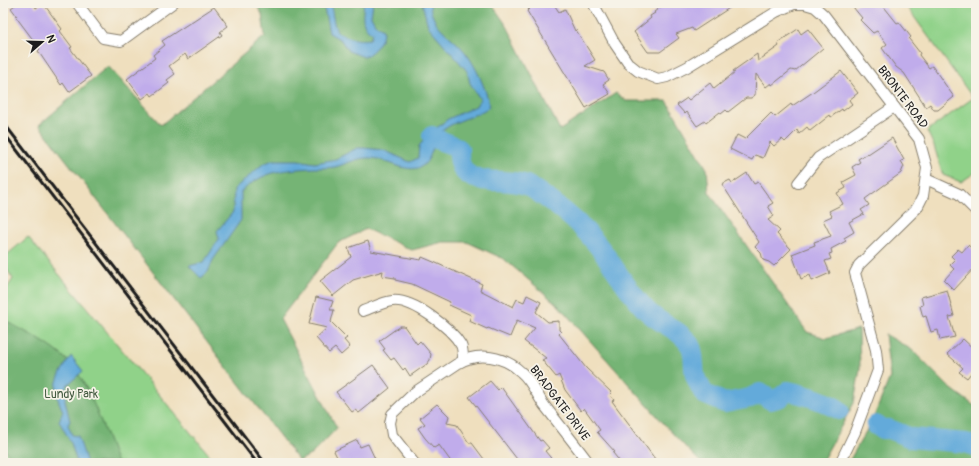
<svg xmlns="http://www.w3.org/2000/svg" width="979" height="466" viewBox="0 0 979 466" font-family="Pangolin,sans-serif">
	<style>
		.green { fill: #90d289; stroke: #567752 }
		.forest { fill: #74b475; stroke: #486848 }
		.water { fill: #64aada; stroke: #40637b }
		.lines { fill: none; stroke-linecap: round; stroke-linejoin: round }
		.river { stroke: #64aada; stroke-width: 20 }
		.building { fill: #c0aceb }
		.minor-casing { stroke: #867e6d; stroke-width: 12 }
		.minor { stroke: #fff; stroke-width: 10 }
		.rail { stroke: #1c1c1c; stroke-width: 3 }
		.labels { text-anchor: middle; stroke-width: 3.5; stroke-linejoin: round; paint-order: stroke }
		.street-label { font-size: 12px; fill: #1c1c1c; stroke: #f7f3e8 }
		.park-label { font-size: 12px; fill: #455c42; stroke: #f7f3e8 }
	</style>
	<rect width="100%" height="100%" fill="#f7f3e8"/>
	<filter id="ink" filterUnits="userSpaceOnUse"><feTurbulence type="fractalNoise" baseFrequency=".025" numOctaves="2"/><feDisplacementMap in="SourceGraphic" scale="8" xChannelSelector="R" yChannelSelector="G"/><feConvolveMatrix kernelMatrix="1 2 1 2 8 2 1 2 1" color-interpolation-filters="sRGB"/></filter>
	<filter id="wash" filterUnits="userSpaceOnUse"><feTurbulence type="fractalNoise" baseFrequency=".012" numOctaves="4" result="noise"/><feDisplacementMap in="SourceGraphic" scale="16" xChannelSelector="R" yChannelSelector="G"/><feGaussianBlur stdDeviation="0.9" result="paint"/><feColorMatrix in="noise" values="0 0 0 0 0 0 0 0 0 0 0 0 0 0 0 0 0 1.4 0 .05"/><feComposite in="paint" operator="in"/></filter>
	<g filter="url(#wash)">
		<rect width="100%" height="100%" fill="#efdfbe"/>
		<g class="green">
			<polygon points="904,3 976,3 976,172 961,182 943,175 934,146 927,131 973,98"/>
			<polygon points="28,237 216,463 6,463 3,457 3,294 13,279 3,263 3,258"/>
		</g>
		<g class="forest">
			<polygon points="255,3 491,3 507,26 560,130 616,93 626,101 667,101 707,169 709,192 807,332 826,338 859,329 860,369 854,403 821,463 701,463 674,435 558,305 504,259 467,242 443,242 412,250 366,229 338,243 280,319 337,428 312,454 299,461 39,125 108,66 161,125 265,36 262,14"/>
			<path d="M3 319C25 332 52 344 70 363 89 383 106 436 117 463H13L3 445Z"/>
			<polygon points="885,334 912,350 949,387 976,407 976,463 848,463 873,419 890,377"/>
		</g>
		<g class="water">
			<path d="M323 3H330C333 13 333 22 337 32 348 38 358 41 370 39L372 33C360 25 363 15 364 3H373L371 16 376 25 383 29C384 41 374 52 364 57L348 51 341 40 329 33Z"/>
			<path d="M422 3H430C431 28 451 34 465 52 475 64 488 92 489 107 475 117 456 120 443 130 432 139 433 164 418 168 403 172 386 159 371 158 358 157 347 164 335 167 329 168 321 168 314 168 284 170 264 170 241 192V220L213 260 208 272 201 278 189 266 204 262 219 239 217 231 233 212 234 189 263 164 273 160H298L315 163 336 159 357 148H364L383 150 410 162 418 158 419 146 430 133 448 119 476 106 480 99 470 83 467 71 428 26Z"/>
			<path d="M71 356 83 371 66 386 65 400 70 421 68 425 72 435 78 436 87 463H77L71 443 59 421 63 411C50 385 57 379 71 356Z"/>
		</g>
		<g class="lines">
			<g class="river">
				<path d="M432 136C441 143 451 142 459 149 457 193 499 175 526 185 535 189 543 196 552 202 567 213 584 228 596 243 614 265 627 291 647 311 660 324 680 329 690 345 695 353 693 366 695 375 697 381 701 388 704 394L725 403 750 398 760 393 771 400 781 397 788 391C806 395 824 400 839 410"/>
				<polyline points="876,425 882,429 889,429 911,438 966,443 976,447"/>
			</g>
		</g>
		<g id="blocks">
			<g class="building">
				<polygon points="18,3 33,3 36,8 43,3 62,29 60,31 72,47 70,48 91,76 69,92 63,83 61,85 38,51 40,49 16,17 17,16 11,8"/>
				<polygon points="526,3 553,3 559,12 565,9 575,31 576,30 595,60 585,66 604,72 609,80 603,84 610,94 586,108 527,11 529,9"/>
				<polygon points="666,3 737,3 694,31 692,28 676,34 679,38 660,52 648,52 634,32 651,18 650,16 655,13 654,12"/>
				<polygon points="858,3 881,3 897,23 899,22 911,37 909,39 920,53 919,55 929,68 932,66 954,97 938,110 934,110 930,104 926,107 904,73 896,67 882,48 887,44 877,31 873,33 860,20 862,18 853,7"/>
				<polygon points="214,7 228,26 220,32 222,35 188,59 185,54 169,66 175,74 167,80 169,83 152,96 150,93 142,99 127,79 155,58 153,55 165,45 162,41"/>
				<polygon points="798,29 801,34 808,29 823,48 795,71 791,70 772,85 771,83 766,87 756,74 755,95 751,98 746,98 728,112 726,110 721,114 720,112 706,123 705,121 697,126 687,112 685,114 677,105 687,98 689,100 710,83 714,89 735,72 733,71 757,54 758,61 779,46 777,43"/>
				<polygon points="841,71 858,93 849,100 852,104 843,111 842,109 831,117 830,115 810,131 807,127 799,134 797,130 785,142 782,139 774,146 770,142 763,158 755,155 752,160 730,149 737,135 745,139 771,113 775,117 791,104 792,106 813,92"/>
				<polygon points="892,138 904,160 901,161 904,166 901,173 865,199 869,205 861,210 864,214 849,222 854,232 844,238 846,241 831,249 832,253 829,254 831,259 825,261 830,273 812,281 810,275 801,279 792,254 815,245 814,242 831,236 823,220 832,216 829,211 843,204 837,193 846,188 843,182 856,175 852,167 860,162 858,159 868,153 868,154"/>
				<polygon points="747,173 754,184 758,182 773,203 768,206 774,216 768,220 780,231 777,234 791,249 774,266 769,262 763,260 761,253 755,247 759,242 722,184 730,180 732,183"/>
				<polygon points="368,241 371,251 421,260 422,257 436,263 482,284 480,290 513,307 517,299 524,302 527,295 541,302 536,312 548,322 559,321 559,330 561,332 559,334 586,368 612,393 610,395 614,400 612,401 658,463 621,463 613,453 615,452 597,432 600,430 584,408 581,411 565,390 559,375 556,377 542,360 546,358 524,341 535,328 517,320 510,337 488,328 487,329 469,321 471,315 449,305 450,302 412,284 395,280 395,278 382,276 383,271 353,280 333,296 320,281 351,257 348,248"/>
				<polygon points="968,245 976,252 976,266 954,290 944,280 954,269 950,265 955,260 951,256 958,249 962,252"/>
				<polygon points="947,290 954,316 949,317 955,337 940,340 938,330 931,332 926,316 923,317 920,306 923,305 921,297"/>
				<polygon points="316,297 333,301 330,310 334,310 331,322 347,338 344,340 350,347 341,355 335,348 329,353 316,338 327,328 309,324"/>
				<polygon points="400,326 404,326 417,344 420,341 431,354 430,360 427,364 410,376 405,368 403,370 394,358 391,360 383,350 385,349 379,341"/>
				<polygon points="963,339 976,351 976,376 971,373 967,378 959,372 963,368 947,354"/>
				<polygon points="373,365 390,388 359,413 355,410 352,412 336,392"/>
				<polygon points="490,381 498,390 501,387 509,398 540,441 542,440 549,448 545,451 555,463 520,463 469,397"/>
				<polygon points="437,404 449,416 447,423 457,425 469,443 472,443 487,463 452,463 439,445 434,448 425,438 418,428 425,424 420,418"/>
				<polygon points="357,440 360,447 368,444 377,463 340,463 334,451"/>
			</g>
		</g>
	</g>
	<g filter="url(#ink)">
		<use href="#blocks" fill-opacity="0" stroke="#867e6d" stroke-width="1"/>
		<g class="lines">
			<defs>
				<g id="minor">
					<polyline points="77,3 103,38 121,41 173,3"/>
					<polyline points="593,3 615,44 628,63 638,71 658,79 667,77 687,67 776,12 794,4 805,4 815,7 824,15 919,139 927,168 923,196 917,208 859,265 855,273 876,350 878,370 855,432 840,463"/>
					<polyline points="926,179 959,194 976,211"/>
					<polyline points="798,183 818,158 894,107"/>
					<path d="M363 311C372 308 383 302 392 301 412 298 451 328 461 345 463 349 463 355 463 360"/>
					<path d="M414 463 392 435 390 423 392 414 415 392 457 364C478 351 504 356 521 372 531 380 537 395 544 405 559 424 574 443 589 463"/>
				</g>
			</defs>
			<use href="#minor" class="minor-casing"/>
			<use href="#minor" class="minor"/>
			<g class="rail">
				<polyline points="3,122 265,463"/>
				<polyline points="3,132 257,463"/>
			</g>
		</g>
	</g>
	<g class="labels">
		<g class="street-label">
			<text transform="translate(903 97) rotate(53)" y="4">BRONTE ROAD</text>
			<text transform="translate(560 403) rotate(53)" y="4">BRADGATE DRIVE</text>
		</g>
		<g class="park-label">
			<text x="71" y="398">Lundy Park</text>
		</g>
	</g>
	<rect width="979" height="466" fill="none" stroke="#f7f3e8" stroke-width="16"/>
	<g transform="translate(42 42) rotate(70)" stroke="#f7f3e8" stroke-width="3" paint-order="stroke">
	<path d="M0-3L7 15L0 10L-7 15Z" fill="#1c1c1c"/>
	<text y="-6" font-size="11" font-weight="bold" text-anchor="middle" fill="#1c1c1c">N</text>
	</g>
</svg>
